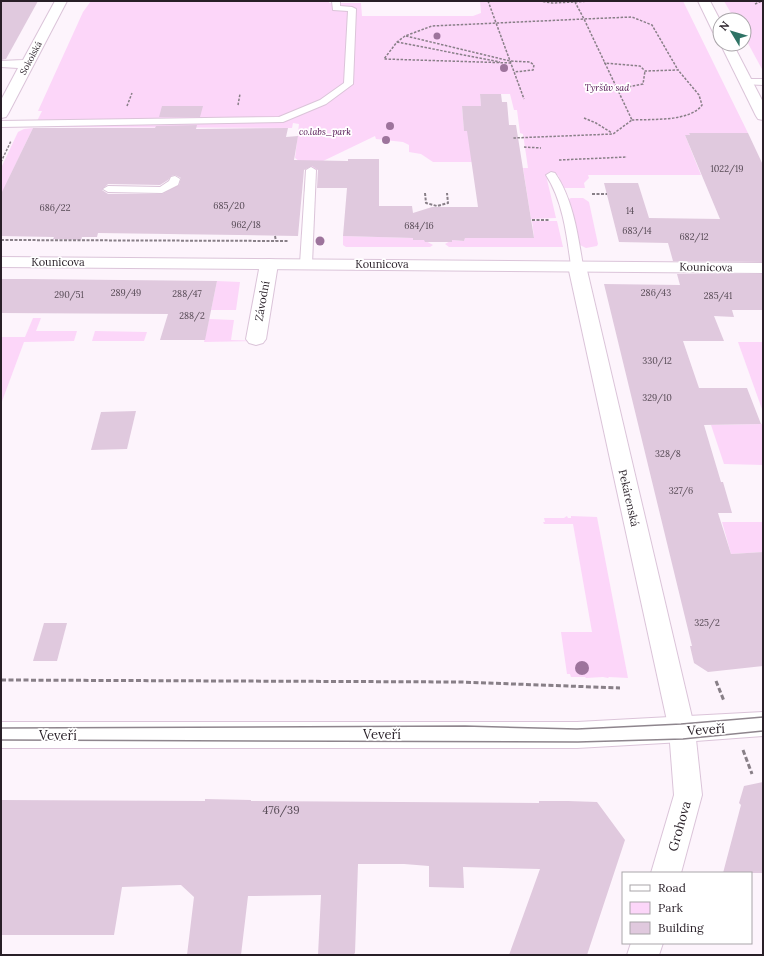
<svg xmlns="http://www.w3.org/2000/svg" width="764" height="956" viewBox="0 0 764 956" font-family="Lora,serif">
	<style>
		.green { fill: #fcd6f9 }
		.building { fill: #e0c9de; fill-rule: evenodd }
		.lines { fill: none; stroke-linecap: round; stroke-linejoin: round }
		.service-casing { stroke: #dbc4d9; stroke-width: 2 }
		.minor-casing { stroke: #dbc4d9; stroke-width: 2 }
		.tertiary-casing { stroke: #dbc4d9; stroke-width: 2 }
		.secondary-casing { stroke: #dbc4d9; stroke-width: 2 }
		.path-far2 { stroke: #887f87; stroke-width: 1.5; stroke-dasharray: 2.5 1.5; stroke-linecap: butt }
		.path-far1 { stroke: #887f87; stroke-width: 2; stroke-dasharray: 3 1.5; stroke-linecap: butt }
		.path { stroke: #887f87; stroke-width: 3; stroke-dasharray: 5 2.5; stroke-linecap: butt }
		.service { fill: #fff; fill-rule: evenodd }
		.minor { fill: #fff; fill-rule: evenodd }
		.tertiary { fill: #fff; fill-rule: evenodd }
		.secondary { fill: #fff; fill-rule: evenodd }
		.tram { stroke: #8e858d; stroke-width: 1.5 }
		.tree { fill: #9d749c }
		.labels { text-anchor: middle; stroke-width: 3.5; stroke-linejoin: round; paint-order: stroke }
		.far-street-label { font-size: 9px; fill: #281f27; stroke: #fff }
		.far-park-label { font-size: 9px; font-style: italic; fill: #4e0c4d; stroke: #fff }
		.number-label { font-size: 9px; fill: #564a55 }
		.street-label { font-size: 11px; fill: #281f27; stroke: #fff }
		.near-number-label { font-size: 11px; fill: #564a55 }
		.near-street-label { font-size: 13px; fill: #281f27; stroke: #fff }
	</style>
	<rect width="100%" height="100%" fill="#fdf4fc"/>
	<g class="green">
		<polygon points="91,1 329,1 329,3 361,3 362,16 473,16 481,13 480,1 683,1 748,133 689,133 690,135 685,135 701,175 588,175 589,178 584,183 585,188 563,188 558,175 546,175 556,218 531,219 523,168 528,168 523,134 520,133 517,110 514,110 510,94 480,94 481,106 462,106 464,130 483,131 488,162 433,162 421,154 409,152 409,145 403,142 376,139 375,136 321,162 319,170 311,170 295,158 299,124 293,123 292,128 34,127 42,111 38,111 83,12"/>
		<polygon points="724,1 763,1 763,71 744,36 744,20 735,20"/>
		<polygon points="33,128 1,195 1,168 18,132 24,129"/>
		<polygon points="571,198 583,198 589,202 598,244 597,246 586,248 578,244 567,200"/>
		<polygon points="532,221 557,221 563,247 449,247 445,244 452,240 464,241 465,238 534,237"/>
		<polygon points="343,236 413,238 413,240 424,240 433,245 430,247 346,247 343,245"/>
		<polygon points="217,281 240,282 236,310 211,310"/>
		<polygon points="33,318 41,318 36,331 77,331 74,341 24,342 1,404 1,337 25,337"/>
		<polygon points="209,319 234,320 231,340 262,341 204,342"/>
		<polygon points="95,331 147,332 144,341 92,341"/>
		<polygon points="738,342 763,342 763,412"/>
		<polygon points="763,424 763,465 724,464 711,425"/>
		<polygon points="567,516 568,518 571,518 571,516 597,517 628,678 609,677 608,678 603,677 586,678 585,677 571,677 570,674 567,674 561,632 592,632 573,524 544,524 543,522 545,522 544,518 564,518"/>
		<polygon points="722,522 763,522 763,552 731,554"/>
	</g>
	<g class="building">
		<polygon points="1,1 38,1 6,59 1,60"/>
		<path d="M480 94H501L502 102H507L509 125H516L534 238H465L464 241 452 240V242H425L424 240H413V238L343 236 347 188H317L318 170 312 166 304 170 298 236 98 233 97 237H82L81 240 53 239 54 237 1 236V194L33 128H155L156 126 197 125 196 129 288 128 286 137 298 136 294 160 348 161V159H379V206H412L413 213 432 207H478L467 131H464L462 106H481ZM175 175 181 178 179 185 162 194H108L102 190 108 184 160 185 168 180 171 176Z"/>
		<polygon points="162,106 203,106 200,117 159,117"/>
		<polygon points="689,133 748,133 763,165 763,262 673,261 668,243 619,242 604,183 638,183 649,218 720,219 685,135 690,135"/>
		<polygon points="677,274 763,274 763,310 732,310 734,317 714,316 724,341 683,341 699,388 747,388 761,424 704,425 721,482 723,482 732,513 718,513 731,554 763,552 763,666 708,672 694,663 690,646 692,646 604,284 680,285"/>
		<polygon points="1,279 27,279 217,281 205,340 160,340 168,314 1,313"/>
		<polygon points="136,411 127,449 91,450 101,412"/>
		<polygon points="44,623 67,623 57,661 33,661"/>
		<polygon points="763,782 763,873 723,873 741,805 739,803 744,786"/>
		<polygon points="205,799 251,800 251,801 539,803 539,801 568,801 597,802 625,840 587,955 509,955 540,869 463,867 464,888 429,887 429,866 404,864 358,864 355,953 353,955 318,955 321,895 248,896 241,955 187,955 194,897 181,885 122,887 114,935 1,935 1,800 205,801"/>
	</g>
	<g class="lines">
		<defs>
			<g id="service">
				<polygon points="332,1 340,1 340,6 352,7 356,9 353,84 326,104 283,122 1,127 1,121 279,117 320,100 344,83 348,11 333,10"/>
				<polygon points="745,79 763,79 763,85 742,84 740,82"/>
				<polygon points="311,167 316,170 312,264 310,266 302,266 300,264 306,170"/>
				<path d="M551 172 555 173C573 199 578 235 583 266L581 268H573L571 266C567 236 563 201 546 175Z"/>
				<polygon points="175,176 180,179 178,185 162,193 108,192 103,189 108,186 160,187 169,181 171,177"/>
			</g>
			<g id="minor">
				<polygon points="55,1 67,1 8,114 6,117 1,118 1,100 18,68 1,67 1,61 23,60"/>
				<polygon points="698,1 710,1 720,20 720,36 715,35 713,32"/>
				<polygon points="720,43 733,44 763,102 763,120 758,119 756,116"/>
				<polygon points="269,259 275,260 278,264 266,339 263,343 256,345 249,343 246,339 260,264 263,260"/>
				<polygon points="577,261 583,262 586,266 695,730 702,795 681,873 651,873 674,795 669,730 568,266 571,262"/>
				<polygon points="631,943 663,943 659,955 627,955"/>
			</g>
			<polygon id="tertiary" points="1,257 763,263 763,273 1,267"/>
			<polygon id="secondary" points="763,712 763,736 682,742 577,748 1,748 1,722 577,722"/>
		</defs>
		<use href="#service" class="service-casing"/>
		<use href="#minor" class="minor-casing"/>
		<use href="#tertiary" class="tertiary-casing"/>
		<use href="#secondary" class="secondary-casing"/>
		<g class="path-far2">
			<polyline points="488,1 524,99"/>
			<polyline points="539,1 552,3 575,2 584,19 632,17 652,25 678,70 645,71 640,66 604,63"/>
			<polyline points="575,2 588,1"/>
			<polyline points="755,4 762,1"/>
			<polyline points="406,36 510,61 530,62 534,65 533,70 514,72"/>
			<polyline points="397,42 500,62"/>
			<polyline points="511,63 384,59 397,42 405,36 432,26 584,19 632,120 613,134 513,138"/>
			<polyline points="617,89 643,84 645,71"/>
			<polyline points="238,105 240,94"/>
			<polyline points="127,106 132,93"/>
			<polyline points="584,118 596,123 612,133"/>
			<path d="M632 120C651 119 690 122 702 105L699 95 678 70"/>
			<polyline points="524,147 541,148"/>
			<polyline points="559,160 627,157"/>
			<polyline points="1,162 11,141"/>
		</g>
		<g class="path-far1">
			<polyline points="425,193 426,203 437,206 448,203 447,193"/>
			<polyline points="592,194 607,194"/>
			<polyline points="532,220 550,220"/>
			<polyline points="275,236 276,241"/>
			<polyline points="1,240 289,241"/>
		</g>
		<g class="path">
			<polyline points="1,680 461,682 620,688"/>
			<polyline points="716,681 724,701"/>
			<polyline points="743,750 752,774"/>
		</g>
		<use href="#service" class="service"/>
		<use href="#minor" class="minor"/>
		<use href="#tertiary" class="tertiary"/>
		<use href="#secondary" class="secondary"/>
		<g class="tram">
			<polyline points="1,728 465,726 577,729 681,724 763,717"/>
			<polyline points="1,740 578,742 683,739 763,731"/>
		</g>
	</g>
	<g class="tree">
		<circle cx="437" cy="36" r="3.5"/>
		<circle cx="504" cy="68" r="4"/>
		<circle cx="390" cy="126" r="4"/>
		<circle cx="386" cy="140" r="4"/>
		<circle cx="320" cy="241" r="4.5"/>
		<circle cx="582" cy="668" r="7"/>
	</g>
	<g class="labels">
		<g class="far-street-label">
			<text transform="translate(31 58) rotate(-62)" y="3">Sokolská</text>
		</g>
		<g class="far-park-label">
			<text x="607" y="91">Tyršův sad</text>
			<text x="325" y="135">co.labs_park</text>
		</g>
		<g class="number-label">
			<text x="727" y="172">1022/19</text>
			<text x="229" y="209">685/20</text>
			<text x="55" y="211">686/22</text>
			<text x="630" y="214">14</text>
			<text x="246" y="228">962/18</text>
			<text x="419" y="229">684/16</text>
			<text x="637" y="234">683/14</text>
			<text x="694" y="240">682/12</text>
			<text x="126" y="296">289/49</text>
			<text x="656" y="296">286/43</text>
			<text x="187" y="297">288/47</text>
			<text x="69" y="298">290/51</text>
			<text x="718" y="299">285/41</text>
			<text x="192" y="319">288/2</text>
			<text x="657" y="364">330/12</text>
			<text x="657" y="401">329/10</text>
			<text x="668" y="457">328/8</text>
			<text x="681" y="494">327/6</text>
			<text x="707" y="626">325/2</text>
		</g>
		<g class="street-label">
			<text x="58" y="266">Kounicova</text>
			<text x="382" y="268">Kounicova</text>
			<text transform="translate(706 267) rotate(1)" y="4">Kounicova</text>
			<text transform="translate(262 301) rotate(-80)" y="4">Závodní</text>
			<text transform="translate(629 498) rotate(77)" y="4">Pekárenská</text>
		</g>
		<g class="near-number-label">
			<text x="281" y="814">476/39</text>
		</g>
		<g class="near-street-label">
			<text transform="translate(706 729) rotate(-4)" y="5">Veveří</text>
			<text x="382" y="739">Veveří</text>
			<text x="58" y="740">Veveří</text>
			<text transform="translate(679 826) rotate(-74)" y="5">Grohova</text>
		</g>
	</g>
	<rect width="764" height="956" fill="none" stroke="#281f27" stroke-width="4"/>
	<rect x="622" y="872" width="130" height="72" fill="#ffffff" stroke="#a9a5a9"/>
	<rect x="630" y="885" width="20" height="6" fill="#ffffff" stroke="#a9a5a9"/>
	<text x="658" y="892" font-size="12" fill="#281f27">Road</text>
	<rect x="630" y="902" width="20" height="12" fill="#fcd6f9" stroke="#a9a5a9"/>
	<text x="658" y="912" font-size="12" fill="#281f27">Park</text>
	<rect x="630" y="922" width="20" height="12" fill="#e0c9de" stroke="#a9a5a9"/>
	<text x="658" y="932" font-size="12" fill="#281f27">Building</text>
	<g transform="translate(732 32) rotate(308)"><circle r="19" fill="#ffffff" stroke="#a9a5a9"/>
	<path d="M0-3L7 15L0 10L-7 15Z" fill="#2e7365"/>
	<text y="-6" font-size="11" font-weight="bold" text-anchor="middle" fill="#281f27">N</text>
	</g>
</svg>
